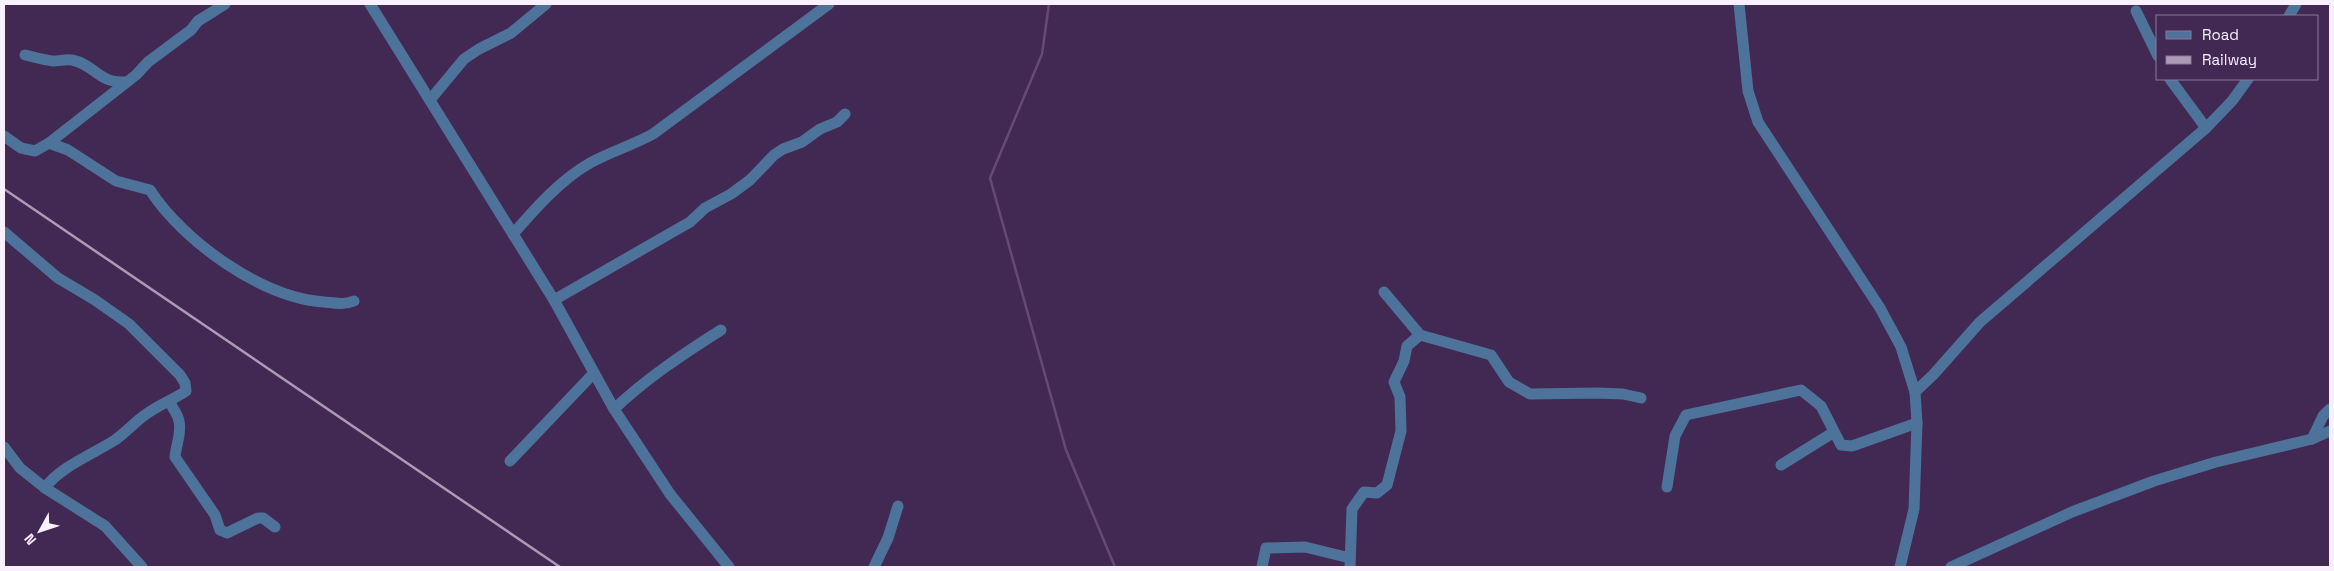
<svg xmlns="http://www.w3.org/2000/svg" width="2334" height="571" viewBox="0 0 2334 571" font-family="'Space Grotesk',sans-serif">
	<style>
		.lines { fill: none; stroke-linecap: round; stroke-linejoin: round }
		.stream { stroke: #664a75; stroke-width: 2.5 }
		.minor { stroke: #4e739a; stroke-width: 11 }
		.rail { stroke: #ab9bb6; stroke-width: 2.5 }
	</style>
	<rect width="100%" height="100%" fill="#422953"/>
	<g class="lines">
		<polyline class="stream" points="1049,4 1042,54 990,178 1066,450 1115,567"/>
		<g class="minor">
			<polyline points="370,4 554,300 614,409 670,494 729,567"/>
			<polyline points="1739,4 1748,91 1758,122 1880,308 1901,347 1915,392"/>
			<polyline points="2136,11 2158,56"/>
			<polyline points="2289,16 2296,4"/>
			<path d="M25 55C34 57 44 60 53 61 59 61 66 59 72 60 96 65 97 83 126 82"/>
			<polyline points="2170,79 2206,128"/>
			<polyline points="430,100 464,59 479,49 511,33 546,4"/>
			<polyline points="4,136 21,148 35,151 49,143 136,75 148,62 191,30 198,21 225,4"/>
			<path d="M49 143 68 150 116 181 150 190C183 241 262 298 324 302 335 303 344 305 354 301"/>
			<path d="M4 232 58 278 95 300 129 324 180 375 185 383 186 391C173 400 158 405 145 415 135 422 126 432 115 440 95 453 58 468 45 488"/>
			<path d="M513 234C535 209 560 180 590 163 610 152 633 145 653 134L829 4"/>
			<polyline points="1384,292 1420,335"/>
			<polyline points="554,300 690,222 705,208 731,194 750,180 774,155 783,149 802,142 820,129 837,122 845,114"/>
			<path d="M170 402C172 408 178 414 179 421 182 434 176 444 175 457L215 515 220 530 227 533 258 518H263L275 527"/>
			<path d="M614 409C647 378 683 354 721 330"/>
			<polyline points="2312,439 2323,416 2330,409"/>
			<polyline points="4,447 20,468 45,488 105,526 142,567"/>
			<polyline points="510,461 593,374"/>
			<polyline points="1781,465 1834,432"/>
			<polyline points="1667,487 1675,436 1686,415 1801,390 1821,406 1841,445 1852,446 1917,423"/>
			<polyline points="874,567 888,538 898,506"/>
			<polyline points="1262,567 1266,548 1305,547 1350,558"/>
			<polyline points="1350,567 1352,509 1364,492 1377,493 1387,485 1401,431 1400,397 1394,382 1404,361 1407,346 1420,335 1491,355 1509,382 1530,394 1598,393 1623,394 1641,398"/>
			<polyline points="1900,567 1914,509 1917,423 1915,392 1933,375 1980,322 2206,128 2232,101 2248,79"/>
			<polyline points="1951,567 2072,512 2154,481 2216,462 2312,439 2330,431"/>
		</g>
		<polyline class="rail" points="4,189 560,567"/>
	</g>
	<rect width="2334" height="571" fill="none" stroke="#f8efff" stroke-width="10"/>
	<rect x="2156" y="15" width="162" height="65" fill="#422953" stroke="#8b7898"/>
	<rect x="2166" y="31" width="25" height="8" fill="#4e739a" stroke="#8b7898"/>
	<text x="2202" y="40" font-size="15" fill="#f8efff">Road</text>
	<rect x="2166" y="56" width="25" height="8" fill="#ab9bb6" stroke="#8b7898"/>
	<text x="2202" y="65" font-size="15" fill="#f8efff">Railway</text>
	<g transform="translate(40 531) rotate(230)" stroke="#422953" stroke-width="4" paint-order="stroke">
	<path d="M0-4L9 19L0 12L-9 19Z" fill="#f8efff"/>
	<text y="-8" font-size="14" font-weight="bold" text-anchor="middle" fill="#f8efff">N</text>
	</g>
</svg>
